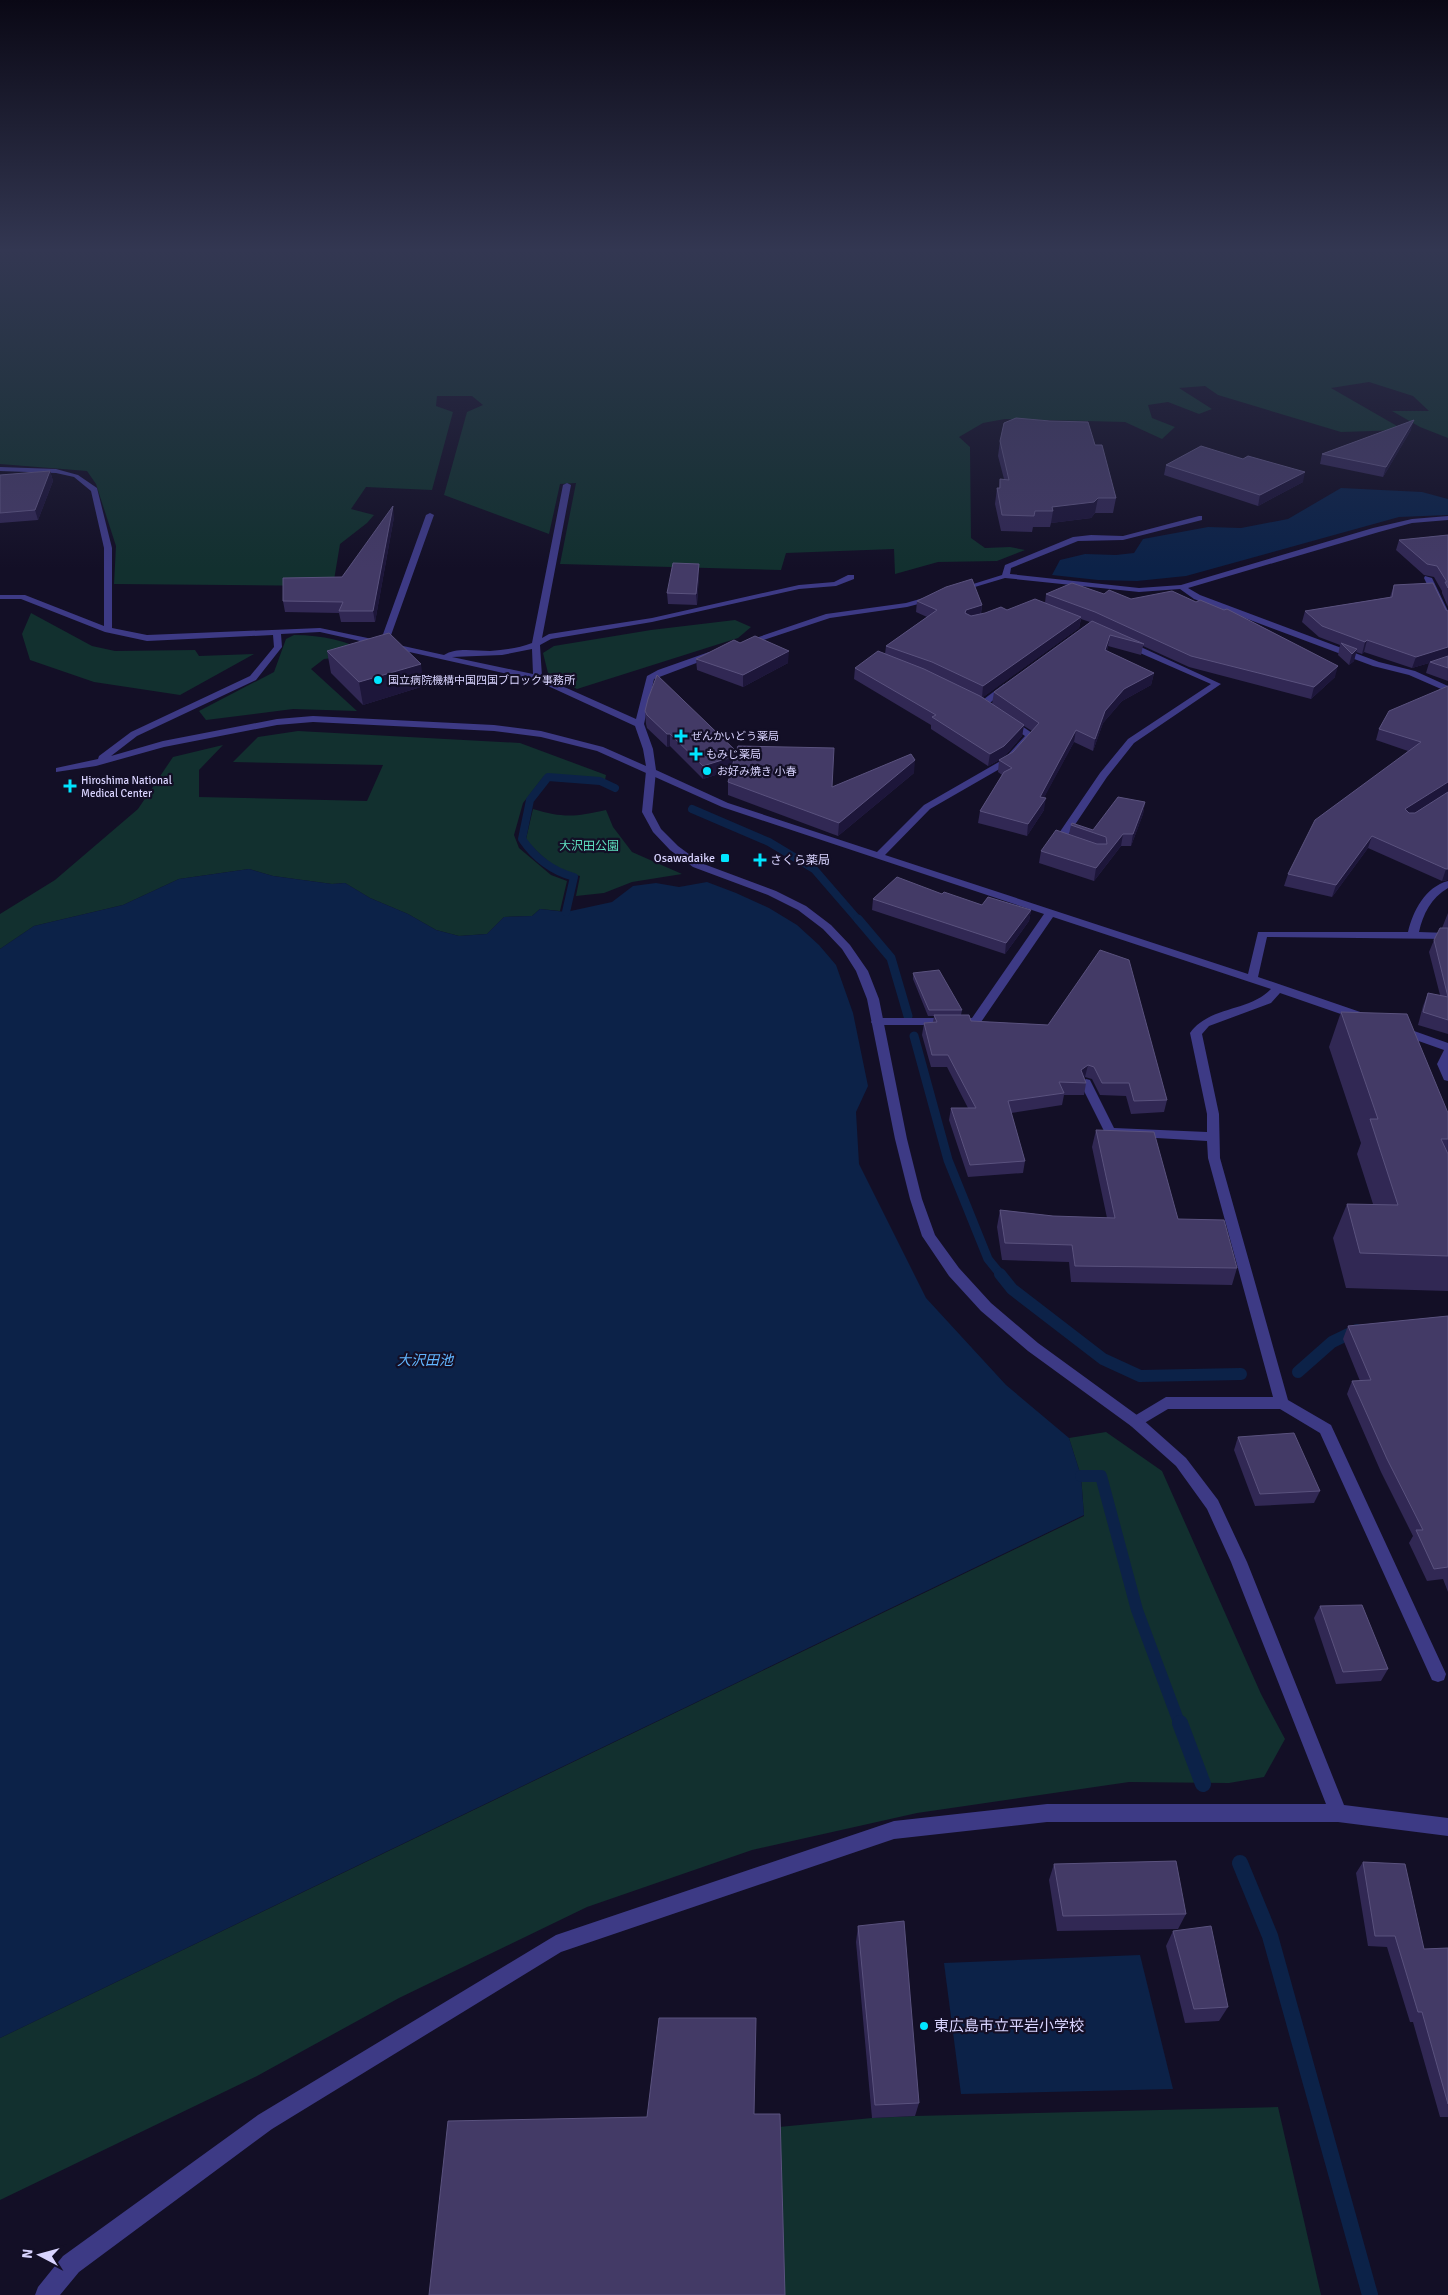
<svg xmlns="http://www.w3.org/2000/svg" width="1448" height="2295" viewBox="0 0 1448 2295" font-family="Signika,'Noto Sans JP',sans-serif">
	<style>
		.green { fill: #12302f }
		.water { fill: #0c2248 }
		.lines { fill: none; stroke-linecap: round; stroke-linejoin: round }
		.stream-far3 { stroke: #0c2248; stroke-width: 8 }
		.stream-far2 { stroke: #0c2248; stroke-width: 9 }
		.stream-far1 { stroke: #0c2248; stroke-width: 12 }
		.stream { stroke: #0c2248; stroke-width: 16 }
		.minor { fill: #3d3a85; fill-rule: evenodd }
		.tertiary { fill: #3d3a85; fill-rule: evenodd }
		.wall { fill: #312854; fill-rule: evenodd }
		.shaded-wall { fill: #1d163a }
		.building { fill: #433a66; stroke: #5a527e }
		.poi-dot { fill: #00e5ff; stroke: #130f26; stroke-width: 2 }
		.labels { text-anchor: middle; stroke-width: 4.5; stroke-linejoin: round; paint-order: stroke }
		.far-poi-label { font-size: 11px; fill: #d9d4ff; stroke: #130f26; text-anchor: start }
		.park-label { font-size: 12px; fill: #5fe0c0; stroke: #130f26 }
		.poi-label { font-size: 12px; fill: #d9d4ff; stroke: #130f26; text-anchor: end }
		.water-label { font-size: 14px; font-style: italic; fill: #62b6ff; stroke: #130f26 }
		.near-poi-label { font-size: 15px; fill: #d9d4ff; stroke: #130f26; text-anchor: start }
	</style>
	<rect width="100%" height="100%" fill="#130f26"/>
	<g class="green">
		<polygon points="0,248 1448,248 1448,438 1420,427 1392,411 1429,411 1413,396 1369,382 1331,388 1404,430 1341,432 1218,395 1205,386 1179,388 1212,409 1199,414 1168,402 1148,405 1152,418 1175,427 1162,439 1125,422 1005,419 983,423 959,437 970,447 971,538 985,548 1010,547 1025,550 997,561 938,562 895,574 894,549 786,553 781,570 560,564 576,483 560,484 549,534 444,495 467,412 483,405 472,396 437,396 436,406 453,412 432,490 366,487 351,509 374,515 367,523 340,544 333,586 114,584 116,546 96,484 87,471 0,464"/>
		<polygon points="31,613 92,646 115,651 195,650 199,656 254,654 180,695 94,682 30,660 22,634"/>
		<polygon points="735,620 751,627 738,638 577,689 548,673 543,653 554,646 651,630"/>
		<path d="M294 635C323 635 346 641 372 653L324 659 311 669 357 711 293 709 206 720 199 711 274 672 286 639Z"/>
		<polygon points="298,731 520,743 606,775 605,780 544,776 523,803 514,835 519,848 551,875 567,881 560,911 540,909 532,916 504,917 487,934 459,936 436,930 408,914 370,898 345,883 332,884 273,876 249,869 179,879 123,905 34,926 0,949 0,914 55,880 138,809 173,757 223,745 199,770 199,797 367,801 383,765 233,762 258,737"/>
		<path d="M533 809C563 818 575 817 606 810L613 827 632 852 682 874 632 882 604 893 576 896 580 876C558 872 540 856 526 839Z"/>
		<polygon points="1106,1432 1162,1471 1261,1694 1285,1739 1264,1777 1229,1783 1129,1782 917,1813 752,1850 587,1907 399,1998 257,2076 0,2200 0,2038 1084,1516 1081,1476 1069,1438"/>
		<polygon points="1278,2107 1321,2295 784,2295 779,2127 872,2118 915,2116"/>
	</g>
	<g class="water">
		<polygon points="1341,488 1422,492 1448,499 1448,515 1399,517 1186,576 1137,581 1098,580 1052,575 1060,560 1085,554 1116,555 1134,553 1143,539 1208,527 1241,528 1288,519"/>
		<polygon points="249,869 273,876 332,884 345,883 370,898 408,914 436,930 459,936 487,934 504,917 532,916 540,909 566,912 612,902 633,886 656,883 679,887 707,882 736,893 769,908 797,925 819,945 836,965 853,1013 868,1086 856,1112 859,1164 926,1298 1006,1385 1069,1438 1081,1476 1084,1515 0,2038 0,949 34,926 123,905 179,879"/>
		<polygon points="1140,1955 1173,2089 961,2094 944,1963"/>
	</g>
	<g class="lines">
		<g class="stream-far3">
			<polyline points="692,809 769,842 814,869 859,921"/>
			<path d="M566 912 574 877C552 871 535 858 522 839L530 800 548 777 600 781 615 788"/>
		</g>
		<g class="stream-far2">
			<polyline points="858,919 891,958 908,1016"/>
			<polyline points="914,1036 948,1160 988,1259 1001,1275"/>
		</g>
		<g class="stream-far1">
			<polyline points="1000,1274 1012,1289 1103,1359 1140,1376 1241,1374"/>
			<polyline points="1298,1372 1332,1342 1357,1330"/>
			<polyline points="1081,1476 1101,1476 1137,1610 1180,1725"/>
		</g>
		<g class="stream">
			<polyline points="1180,1723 1203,1784"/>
			<polyline points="1240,1863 1270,1936 1370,2295"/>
		</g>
		<g class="minor">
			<path d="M0 467 56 469 78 475 97 488 112 548V628L147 635 320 628 377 640 382 637 426 515 430 513 434 515 390 638 385 642 444 655C456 647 475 651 490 651 505 650 519 648 532 643L563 485 567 483 571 485 542 638 549 634 652 618 799 585 834 582 848 575H854V579L836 586 799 589 652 622 551 639 540 645 542 677 636 719 647 676 658 670 709 652H715V656L654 679 644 724 653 749 656 770 728 803 877 852 924 805 1004 759 1025 736 1005 722 1013 720 1035 735 1010 763 930 809 885 855 1248 974 1258 932H1408C1413 911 1425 887 1448 881V888C1431 898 1423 914 1419 932L1448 933V939L1267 937 1258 977 1369 1015 1371 1018 1369 1021H1361L1280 993 1271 1003 1209 1026 1202 1034 1219 1114 1220 1158 1288 1400 1331 1425 1446 1674 1444 1680 1438 1682 1432 1680 1320 1433 1280 1409H1168L1136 1428 1131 1426 1129 1422 1131 1418 1166 1397H1273L1208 1158 1207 1141 1106 1135 1080 1083 1086 1079 1090 1080 1114 1128 1207 1132V1114L1190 1033C1209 1006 1249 1012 1271 989L1053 917 979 1025H873L871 1022 873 1019 877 1018H972L1044 914 722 807 597 751 541 737 494 731 313 722 277 725 164 747 96 766 56 772V768L98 759 99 756 131 732 250 676 274 647 273 635 147 641 105 632 21 599H0V595H25L104 626V548L91 491 74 477 56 473 0 471ZM320 632 535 680 635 726 643 749 646 766 603 747 541 731 494 725 313 716 277 719 163 741 111 756 137 736 256 680 282 647 281 634ZM532 649 533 674 452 657 502 655Z"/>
			<polygon points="1199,516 1202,516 1202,520 1123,540 1078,541 1011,568 1010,574 1139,588 1181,585 1373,528 1412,519 1448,516 1448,520 1412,523 1379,532 1188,588 1200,595 1379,662 1415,671 1448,686 1448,692 1409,675 1373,666 1194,599 1180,589 1139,592 1005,578 958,592 954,590 1002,575 1005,565 1073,537 1091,535 1123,536"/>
			<polygon points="1425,576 1432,578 1448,611 1448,622 1444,620 1424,578"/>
			<polygon points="934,595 938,597 937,599 907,607 830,618 748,645 741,643 826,614 906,603"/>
			<polygon points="1124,642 1130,642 1221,684 1134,743 1107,777 1066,838 1073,842 1072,844 1064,844 1055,839 1100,773 1128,739 1211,684 1124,646"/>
			<polygon points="1004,684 1011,686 986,706 980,706 980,702"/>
			<polygon points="1400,1026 1448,1043 1448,1081 1444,1080 1437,1064 1444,1050 1396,1033 1394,1030 1396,1027"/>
		</g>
		<polygon class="tertiary" points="651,768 656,771 652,812 661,829 678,846 701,863 776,891 806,906 831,925 850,945 868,971 879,999 907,1139 922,1199 935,1235 959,1268 991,1303 1038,1343 1141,1418 1186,1458 1218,1500 1247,1562 1344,1805 1448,1818 1448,1836 1338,1822 1047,1822 894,1839 561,1952 272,2129 79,2272 60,2295 35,2295 38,2287 63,2256 258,2115 556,1935 894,1821 1047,1804 1326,1804 1231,1562 1207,1509 1176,1466 1131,1426 1028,1351 981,1311 949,1276 922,1236 910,1199 895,1139 867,999 856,971 842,949 823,929 798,910 768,895 693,867 670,850 653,832 642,812 646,771"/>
	</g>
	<g class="wall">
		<polygon points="1411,430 1383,477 1320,464 1322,454"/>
		<polygon points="1000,441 1095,445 1116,498 1113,513 1095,513 1091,518 1051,523 1050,527 1033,527 1032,532 1001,531 995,504 997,488 999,488 1000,479 1004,479 998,456"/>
		<polygon points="1166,465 1303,482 1258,506 1164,475"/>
		<polygon points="50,471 53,481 38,520 0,523 0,475"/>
		<polygon points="394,517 375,622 341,622 339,613 285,612 283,601 342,577"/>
		<polygon points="1448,535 1448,607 1442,593 1442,591 1434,577 1424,575 1396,550 1399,540"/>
		<polygon points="699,575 697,605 668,604 667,593"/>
		<polygon points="1394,585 1448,611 1448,681 1426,673 1429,663 1412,668 1364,652 1362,654 1356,652 1354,661 1349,665 1338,655 1340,645 1319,637 1302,622 1305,611 1390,597"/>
		<path d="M1046 594H1104L1131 599 1335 677 1311 699 1189 667 1143 646 1141 655 1108 646 1107 651 1154 673 1151 685 1122 701 1103 723 1093 751 1074 742 1044 797V810L1027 836 978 823 980 811 1002 775 998 772 999 760 1013 752 1032 731 1024 726 1022 736 1003 758 988 766 931 729V725L854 679 855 668 885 654 886 646 927 617 916 612 917 601 982 605 981 614 1007 610 1045 603ZM1081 619 1090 622 994 692 992 704 983 697 1079 628Z"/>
		<polygon points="327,651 424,686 363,705 331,673"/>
		<polygon points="696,659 788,663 743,687 697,670"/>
		<polygon points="1448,686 1414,813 1448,792 1448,880 1442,881 1368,848 1332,897 1284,886 1288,874 1408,751 1376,740 1379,729"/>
		<polygon points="645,711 736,751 832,787 914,773 838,836 728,795 728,782 731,770 703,779 670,746 667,747 647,728 646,724"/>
		<polygon points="1145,802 1143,814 1131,846 1121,846 1094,881 1039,863 1041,851 1069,834 1071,825 1093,830"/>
		<polygon points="942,894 982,905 1031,910 1029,921 1005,954 872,910 873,899"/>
		<polygon points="1448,913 1448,1034 1418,1025 1423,1006 1428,993 1440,995 1429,952 1434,940 1442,928"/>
		<polygon points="913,973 962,1010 961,1015 971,1021 1048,1025 1167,1100 1164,1112 1131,1114 1126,1096 1100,1095 1092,1079 1085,1077 1084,1078 1086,1083 1084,1095 1064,1095 1062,1105 1011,1113 1025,1161 1023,1173 968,1177 949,1120 951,1108 968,1108 947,1067 931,1067 922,1035 924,1023 933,1022 934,1016 928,1016 913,979"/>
		<polygon points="1341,1012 1448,1113 1448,1291 1346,1288 1333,1238 1347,1204 1373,1204 1357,1154 1361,1143 1329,1047"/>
		<polygon points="1096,1130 1178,1219 1237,1268 1232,1285 1071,1282 1069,1262 1002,1260 997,1227 1000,1210 1053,1216 1107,1218 1092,1147"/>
		<polygon points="1448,1316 1448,1592 1443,1579 1427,1581 1409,1543 1413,1536 1381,1472 1347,1394 1352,1381 1360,1381 1343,1339 1348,1326"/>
		<polygon points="1238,1437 1320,1491 1314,1503 1255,1506 1234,1450"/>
		<polygon points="1320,1606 1388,1669 1381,1681 1336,1684 1314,1618"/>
		<polygon points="1363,1862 1424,1949 1448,1948 1448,2117 1440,2117 1413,2022 1410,2022 1387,1947 1368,1946 1356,1873"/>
		<polygon points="1054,1864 1186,1914 1178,1929 1057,1931 1049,1880"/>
		<polygon points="858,1926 919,2103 915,2116 872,2118 856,1942"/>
		<polygon points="1173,1931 1228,2007 1219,2021 1185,2023 1166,1946"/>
	</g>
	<g class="shaded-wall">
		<polygon points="1414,420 1411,430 1383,477 1386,467"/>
		<polygon points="50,471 53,481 38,520 35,510"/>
		<polygon points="1305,472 1303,482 1258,506 1260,495"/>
		<polygon points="1098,498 1095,513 1091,518 1051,523 1053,511 1052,507"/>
		<polygon points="393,506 394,517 375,622 373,611"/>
		<polygon points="699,564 699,575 697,605 696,594"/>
		<polygon points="982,605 980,616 964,621 966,610"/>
		<polygon points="1081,617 1079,628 982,698 983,686"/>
		<polygon points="1110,635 1108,646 1103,662 1105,650"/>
		<polygon points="1367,640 1364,652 1362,654 1365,642"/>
		<polygon points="1448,647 1448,657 1430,662 1429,663 1412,668 1416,657"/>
		<polygon points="1357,649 1354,661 1349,665 1352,654"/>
		<polygon points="789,651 788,663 743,687 743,675"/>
		<polygon points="421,664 424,686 363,705 359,682"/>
		<polygon points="1338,666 1335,677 1311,699 1314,687"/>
		<polygon points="1154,673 1151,685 1122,701 1103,723 1093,751 1095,739 1105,711 1124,689"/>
		<polygon points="1024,725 1022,736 1003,758 988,766 990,754"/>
		<polygon points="1076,730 1074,742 1038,809 1040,797"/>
		<polygon points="667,734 670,734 670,746 667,747"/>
		<polygon points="735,756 735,769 703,779 703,766"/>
		<polygon points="915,760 914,773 838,836 839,823"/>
		<polygon points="1448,782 1448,792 1401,821 1405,809"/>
		<polygon points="1046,798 1044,810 1027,836 1028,824"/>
		<polygon points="1145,802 1143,814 1131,846 1133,834"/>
		<polygon points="1123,834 1121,846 1094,881 1096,868"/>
		<polygon points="1372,836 1368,848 1332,897 1336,885"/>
		<polygon points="1446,869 1448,869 1448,880 1442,881"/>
		<polygon points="1031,910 1029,921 1005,954 1006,943"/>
		<polygon points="1088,1065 1085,1077 1078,1083 1081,1070"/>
	</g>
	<g class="building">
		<polygon points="1016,418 1050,421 1088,422 1095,445 1102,445 1116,498 1098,498 1094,502 1052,507 1053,511 1035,511 1034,516 1002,515 997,488 1000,488 1000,479 1009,480 1000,441 1004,423"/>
		<polygon points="1414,420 1386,467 1322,454"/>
		<polygon points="1201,446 1243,459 1248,456 1305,472 1260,495 1166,465"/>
		<polygon points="50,471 35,510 0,513 0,475"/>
		<polygon points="393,506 373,611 339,611 343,602 283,601 283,578 342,577"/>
		<polygon points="1448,535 1448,588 1445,582 1447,582 1437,566 1427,564 1399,540"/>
		<polygon points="673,563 699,564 696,594 667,593"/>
		<polygon points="972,579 982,605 966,610 965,613 971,616 985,613 1001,607 1007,610 1035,599 1081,617 983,686 932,662 886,646 937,610 917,601 946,587"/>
		<polygon points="1072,583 1104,594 1109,590 1131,599 1172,591 1196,602 1200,600 1224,610 1227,609 1338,666 1314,687 1191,656 1095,612 1046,594"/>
		<polygon points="1433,583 1446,610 1448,611 1448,647 1416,657 1367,640 1365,642 1322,626 1305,611 1392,597 1394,585"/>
		<polygon points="1092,621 1144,644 1110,635 1105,650 1154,673 1124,689 1105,711 1095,739 1076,730 1040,797 1046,798 1028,824 980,811 1004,772 1012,768 999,760 1013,752 1039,723 994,692"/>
		<polygon points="389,633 421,664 359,682 327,651"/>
		<polygon points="755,636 789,651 743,675 696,659 734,640 740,643"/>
		<polygon points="1341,643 1357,649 1352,654"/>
		<polygon points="878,651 924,669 980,696 1024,725 1004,746 990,754 932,717 936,715 855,668"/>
		<polygon points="1448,656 1448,668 1430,662"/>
		<polygon points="657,675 736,751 738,746 834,748 832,787 911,754 915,760 839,823 728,782 735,756 703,766 670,734 667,734 647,715 645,711 648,699"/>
		<polygon points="1448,686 1448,782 1405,809 1409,813 1415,813 1448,792 1448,869 1446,869 1372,836 1336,885 1288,874 1315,820 1421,742 1379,729 1389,711"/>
		<polygon points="1118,797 1145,802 1133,834 1123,834 1096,868 1041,851 1056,830 1097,844 1107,844 1106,837 1071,825 1072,823 1093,830"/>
		<polygon points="897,877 942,894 944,892 982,905 988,897 1031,910 1006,943 873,899"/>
		<polygon points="1440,928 1448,928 1448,997 1434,940"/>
		<polygon points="1100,950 1129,960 1167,1100 1134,1101 1129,1083 1102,1083 1094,1067 1088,1065 1081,1070 1086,1083 1059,1082 1064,1093 1008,1101 1025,1161 970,1165 951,1108 976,1108 948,1055 932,1055 924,1023 937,1022 934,1015 969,1015 971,1021 1048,1025"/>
		<polygon points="939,970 962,1010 929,1010 913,973"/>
		<polygon points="1428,993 1448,997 1448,1020 1423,1012"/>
		<polygon points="1341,1012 1407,1014 1448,1113 1448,1139 1441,1139 1448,1154 1448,1256 1360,1253 1347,1204 1398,1205 1370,1119 1378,1119"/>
		<polygon points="1096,1130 1154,1132 1178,1219 1224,1220 1237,1268 1075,1266 1072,1245 1005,1243 1000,1210 1053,1216 1115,1218"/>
		<polygon points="1448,1316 1448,1567 1434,1569 1416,1530 1423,1530 1387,1459 1352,1381 1371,1380 1348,1326"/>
		<polygon points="1294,1433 1320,1491 1260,1494 1238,1437"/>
		<polygon points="1362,1605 1388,1669 1343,1672 1320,1606"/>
		<polygon points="1176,1861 1186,1914 1063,1916 1054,1864"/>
		<polygon points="1363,1862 1405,1864 1424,1949 1448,1948 1448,2104 1422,2012 1418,2012 1395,1936 1375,1936"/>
		<polygon points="904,1921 919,2103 875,2105 858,1926"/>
		<polygon points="1211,1926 1228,2007 1194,2009 1173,1931"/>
		<polygon points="659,2018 756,2018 754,2114 780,2114 785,2295 429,2295 448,2121 647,2117"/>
	</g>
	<linearGradient id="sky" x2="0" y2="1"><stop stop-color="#0a0815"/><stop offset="0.44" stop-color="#333752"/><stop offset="1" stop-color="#333752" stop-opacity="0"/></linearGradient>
	<rect width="1448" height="569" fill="url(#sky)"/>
	<g class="poi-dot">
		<circle cx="378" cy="680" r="5"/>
		<path d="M678.5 728.5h5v5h5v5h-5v5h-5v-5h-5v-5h5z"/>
		<path d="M693.5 746.5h5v5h5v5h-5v5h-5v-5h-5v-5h5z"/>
		<circle cx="707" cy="771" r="5"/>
		<path d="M67.5 778.5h5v5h5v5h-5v5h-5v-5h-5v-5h5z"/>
		<rect x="720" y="853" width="10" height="10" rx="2.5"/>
		<path d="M757.5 852.5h5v5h5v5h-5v5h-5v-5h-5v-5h5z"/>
		<circle cx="924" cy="2026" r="5"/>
	</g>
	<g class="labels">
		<g class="far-poi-label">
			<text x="388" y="684">国立病院機構中国四国ブロック事務所</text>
			<text x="691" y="740">ぜんかいどう薬局</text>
			<text x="706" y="758">もみじ薬局</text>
			<text x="717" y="775">お好み焼き 小春</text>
			<text x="81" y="784">Hiroshima National<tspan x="81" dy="13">Medical Center</tspan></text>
		</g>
		<g class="park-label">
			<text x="589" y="850">大沢田公園</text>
		</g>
		<g class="poi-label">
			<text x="715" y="862">Osawadaike</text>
			<text x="770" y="864" text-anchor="start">さくら薬局</text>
		</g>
		<g class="water-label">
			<text x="425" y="1365">大沢田池</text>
		</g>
		<g class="near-poi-label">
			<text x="934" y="2031">東広島市立平岩小学校</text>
		</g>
	</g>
	<g transform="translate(40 2255) rotate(276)" stroke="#130f26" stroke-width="4" paint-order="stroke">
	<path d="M0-4L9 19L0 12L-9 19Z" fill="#d9d4ff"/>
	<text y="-8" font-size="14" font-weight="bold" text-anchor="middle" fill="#d9d4ff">N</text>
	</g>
</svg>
